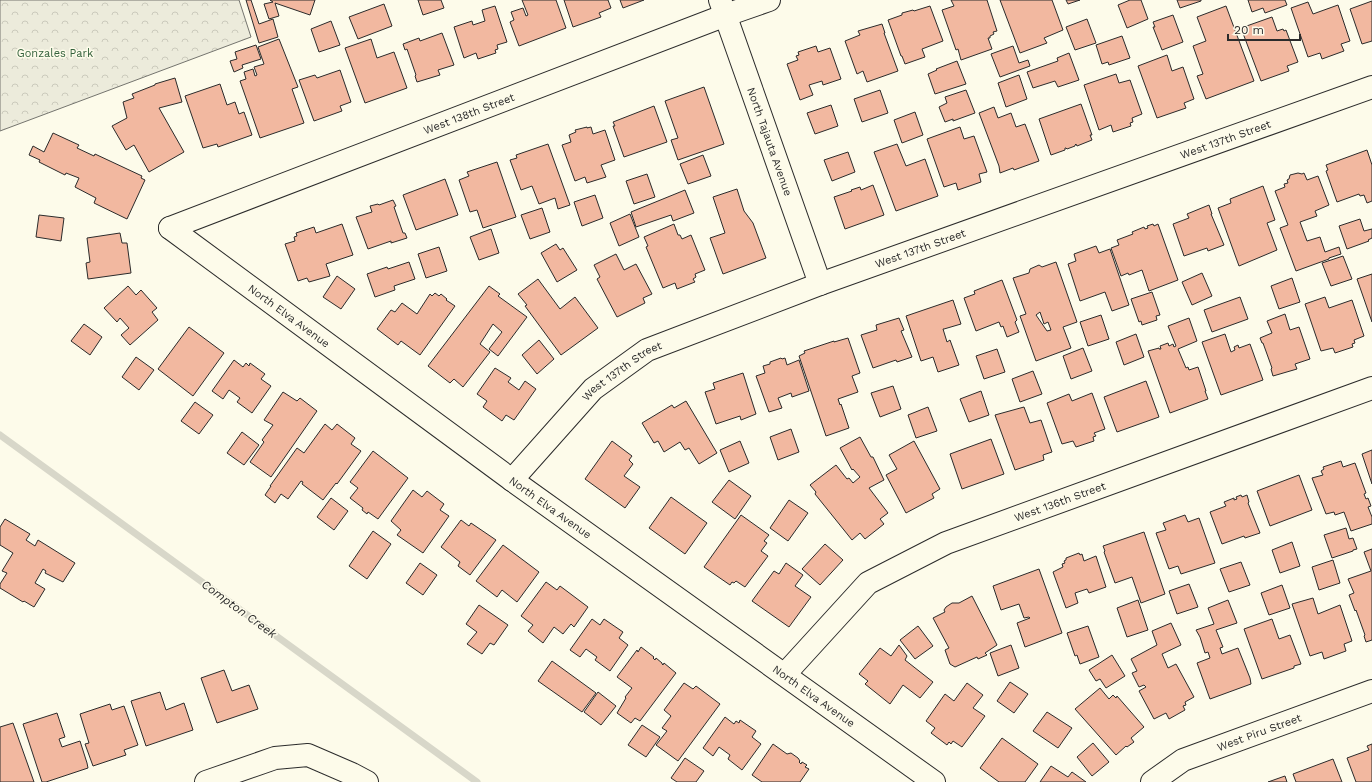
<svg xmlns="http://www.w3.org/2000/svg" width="1372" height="782" viewBox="0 0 1372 782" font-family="'Work Sans',sans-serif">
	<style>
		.forest { fill: url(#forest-crowns); stroke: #74746e }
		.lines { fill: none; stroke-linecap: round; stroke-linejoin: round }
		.stream { stroke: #d8d7c9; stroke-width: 7 }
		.building { fill: #f2b8a0; stroke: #2b2b2b; fill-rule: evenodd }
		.minor-casing { stroke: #2b2b2b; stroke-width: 24 }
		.minor { stroke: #fdfbea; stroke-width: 22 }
		.labels { text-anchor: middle; stroke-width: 3; stroke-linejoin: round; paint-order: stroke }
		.park-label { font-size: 11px; fill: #34623c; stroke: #fdfbea }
		.street-label { font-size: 11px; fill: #2b2b2b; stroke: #fdfbea }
		.water-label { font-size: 12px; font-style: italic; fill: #2b2b2b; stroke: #fdfbea }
	</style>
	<defs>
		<pattern id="forest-crowns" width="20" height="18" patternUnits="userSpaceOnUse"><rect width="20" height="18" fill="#ecebdb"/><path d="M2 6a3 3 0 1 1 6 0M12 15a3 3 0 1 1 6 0" fill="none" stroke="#cbcabc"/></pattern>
	</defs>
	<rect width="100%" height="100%" fill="#fdfbea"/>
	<polygon class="forest" points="0,0 239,0 251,37 0,131"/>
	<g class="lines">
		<polyline class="stream" points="0,435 477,782"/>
	</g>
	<g class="building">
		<polygon points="246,0 251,0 259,24 273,19 278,37 259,43"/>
		<polygon points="270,0 315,0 310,15 275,3 279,16 269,19 264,4 273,2"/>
		<polygon points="418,0 441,0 444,8 423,15"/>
		<polygon points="522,0 556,0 566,28 519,46 510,22 514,20 511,12 523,8 526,16 528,15"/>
		<polygon points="564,0 608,0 611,8 599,13 601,17 573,27"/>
		<polygon points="620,0 644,0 623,8"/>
		<polygon points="951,0 987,0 997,31 993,32 994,34 990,36 990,38 988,38 992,49 961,60 958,49 956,50 942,10 954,6"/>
		<polygon points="1000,0 1052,0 1063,30 1044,38 1047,43 1020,53"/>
		<polygon points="1066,0 1080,0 1068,4"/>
		<polygon points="1130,0 1141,0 1148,19 1127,28 1118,5"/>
		<polygon points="1177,0 1201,0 1201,1 1180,8"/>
		<polygon points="1248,0 1285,0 1287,5 1265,13 1263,8 1252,12"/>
		<polygon points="1372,1 1372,41 1362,44 1350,9"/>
		<polygon points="1308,2 1313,14 1338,5 1350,41 1341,44 1344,51 1322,59 1320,53 1308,57 1291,8"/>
		<polygon points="384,4 392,26 358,39 349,17"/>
		<polygon points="495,6 507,42 497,45 498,49 495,50 496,53 478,59 476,53 464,58 454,27 472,21 473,25 485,21 482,10"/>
		<polygon points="930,6 943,41 922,49 925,57 905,64 902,56 901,56 888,20 902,15 902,13 913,10 914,11"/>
		<polygon points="1226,6 1254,81 1206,99 1197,76 1203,74 1193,46 1206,41 1197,17"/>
		<polygon points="1173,15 1183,42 1162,50 1153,27 1155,27 1153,22"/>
		<polygon points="1272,17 1277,31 1283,29 1284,31 1286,30 1298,62 1287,66 1289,71 1261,81 1241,28"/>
		<polygon points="1087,19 1096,43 1075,50 1066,27"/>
		<polygon points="331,21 340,45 319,52 311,29"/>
		<polygon points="882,24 885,33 884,33 898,71 867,82 863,71 857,74 845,41 860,35 858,31"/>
		<polygon points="442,33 454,65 438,70 440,75 417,82 415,76 416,75 407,49 405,50 403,44 419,38 420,41"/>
		<polygon points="1122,36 1130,58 1109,65 1108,62 1102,64 1096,45"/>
		<polygon points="279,39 298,87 292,89 304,123 260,138 240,81 246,79 244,72 253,69 255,76 257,75 254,67 264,64 258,47"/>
		<polygon points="371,39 377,58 394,52 407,88 365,103 345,48"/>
		<polygon points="256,45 261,59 242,65 243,68 234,72 230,61 237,59 235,52"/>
		<polygon points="816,46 818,52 830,48 841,79 823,85 822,81 809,85 813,95 800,100 787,64 798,60 796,56 799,55 798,52"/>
		<polygon points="1013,46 1019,63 1028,60 1030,66 1000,77 991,54"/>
		<polygon points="1069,53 1079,80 1058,87 1055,81 1033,88 1027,72 1058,61 1057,58"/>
		<polygon points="1167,55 1172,71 1183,67 1194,99 1184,103 1186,108 1157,118 1138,66"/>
		<polygon points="957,61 966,84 935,94 928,74 937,70 936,69"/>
		<polygon points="340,70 351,102 340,106 342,111 314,121 299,80 315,75 317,78"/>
		<polygon points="1116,74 1119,83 1130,80 1142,114 1132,118 1133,122 1130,123 1131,126 1113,132 1111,125 1099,130 1084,85"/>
		<polygon points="1019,75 1027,99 1006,107 998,83"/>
		<polygon points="175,78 182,102 159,108 184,152 149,172 134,145 126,150 112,126 127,118 123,102 134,98 132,94 155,85 155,84"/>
		<polygon points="220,84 227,105 235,102 239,114 244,112 252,135 218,147 217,144 203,148 185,96"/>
		<polygon points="704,87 724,144 678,160 671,140 678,138 665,101"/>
		<polygon points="880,90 888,113 862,122 854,99"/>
		<polygon points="966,90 975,113 953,121 953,119 945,122 939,107 947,103 945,97"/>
		<polygon points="1081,104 1092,135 1090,135 1092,140 1077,146 1076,144 1075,145 1075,146 1067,149 1066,148 1065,148 1065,150 1051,155 1039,119"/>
		<polygon points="831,105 838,126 815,134 807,113"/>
		<polygon points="654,106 667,142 624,157 613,126 615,126 613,122"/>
		<polygon points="994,107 998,118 1011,113 1016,127 1025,124 1039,161 1014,170 1013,168 1000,173 999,166 979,113"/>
		<polygon points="915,112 923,135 902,143 894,120"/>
		<polygon points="587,127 587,128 591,127 593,134 605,130 615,160 601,165 606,177 587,183 585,177 575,181 562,145 571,142 569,135 576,132 575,130"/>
		<polygon points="960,127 964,139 974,136 987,172 979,174 981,182 958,190 956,183 944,187 927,139"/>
		<polygon points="53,133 79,145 77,148 94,156 95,154 142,176 141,178 145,180 127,219 94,203 96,198 75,187 79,178 66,173 65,175 39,162 40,160 29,155 33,146 44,152"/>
		<polygon points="548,144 570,205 558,209 555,198 539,204 532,186 521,190 510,160 517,158 516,155"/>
		<polygon points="897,144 906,166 925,159 938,196 896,211 874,152"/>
		<polygon points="1367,150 1372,165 1372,201 1367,203 1364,195 1360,196 1359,194 1337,202 1326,171 1328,170 1326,165"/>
		<polygon points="848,152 855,172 832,181 824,160"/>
		<polygon points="703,155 711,176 688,184 680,164"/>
		<polygon points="497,162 516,217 483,228 477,210 470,212 459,180 469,176 467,172"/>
		<polygon points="1298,173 1302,174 1304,173 1307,180 1318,176 1329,205 1315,211 1317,216 1300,222 1307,241 1320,237 1325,252 1339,247 1341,254 1329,258 1329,259 1296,271 1280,228 1288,225 1275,191 1285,187 1284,184 1288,183 1287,180 1289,179 1290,175"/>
		<polygon points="647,174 655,197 634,204 626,181"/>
		<polygon points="445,179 458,215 416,230 403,195"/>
		<polygon points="873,185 884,215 845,229 834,197 852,191 851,190 860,187 861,190"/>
		<polygon points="1263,186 1275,220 1267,223 1277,250 1239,266 1218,208 1231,203 1230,199"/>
		<polygon points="737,189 744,211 753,223 766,258 723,274 710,238 725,233 713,197"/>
		<polygon points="685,190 694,213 673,221 671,215 636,227 631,212"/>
		<polygon points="595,195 603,218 582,226 574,202"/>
		<polygon points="393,200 396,206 394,207 403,233 405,233 407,238 391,243 391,241 368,249 356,217 372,212 370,206 378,204 379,205"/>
		<polygon points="1209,205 1212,214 1211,214 1224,245 1208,251 1207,248 1184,256 1173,224 1189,218 1187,214"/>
		<polygon points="542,208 550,232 530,239 521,215"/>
		<polygon points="630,214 639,237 619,246 610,223"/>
		<polygon points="39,215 64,218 61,241 36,237"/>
		<polygon points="1360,219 1364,231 1372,229 1372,238 1368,240 1369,241 1347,249 1339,226"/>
		<polygon points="342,224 353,255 326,264 330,276 309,282 307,278 298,281 285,244 295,241 294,237 297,236 296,233 314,227 316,233"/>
		<polygon points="674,224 678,235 680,235 682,239 691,235 705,270 695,274 696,277 693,279 695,282 677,289 675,283 663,288 646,247 648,246 644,237"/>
		<polygon points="1153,224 1154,226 1158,224 1178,280 1149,291 1142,270 1129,275 1128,273 1121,276 1111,248 1119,245 1117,240 1133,234 1132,232 1144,227 1145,229 1148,228 1147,226"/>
		<polygon points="491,229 499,253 479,260 470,237"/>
		<polygon points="120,233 122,243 127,243 131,273 88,279 86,263 90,262 87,238"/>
		<polygon points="556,244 560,250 563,248 577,270 557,282 541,253"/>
		<polygon points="1096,246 1099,253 1110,249 1129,305 1112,311 1105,292 1080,301 1068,264 1076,261 1074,254"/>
		<polygon points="439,247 447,271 426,278 418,254"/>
		<polygon points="616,254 624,270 636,264 652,294 643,298 645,303 617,317 597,279 600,277 594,265"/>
		<polygon points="1343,256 1352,279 1331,286 1322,263"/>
		<polygon points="409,262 415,279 394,286 395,290 375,297 367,274 387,267 388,269"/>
		<path d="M1056 262 1077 322 1063 327 1071 348 1036 361 1020 316 1026 314 1013 278 1029 273 1030 269 1039 265 1042 267ZM1040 312 1044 324 1048 322 1051 330 1047 331 1036 315Z"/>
		<polygon points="1202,273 1212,296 1192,305 1182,282"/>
		<polygon points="1372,274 1372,322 1357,279"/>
		<polygon points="337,276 355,289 341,309 323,297"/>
		<polygon points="1292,278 1300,302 1279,309 1271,286"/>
		<polygon points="538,279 560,309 575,297 598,328 561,355 525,306 527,305 518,294"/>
		<polygon points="1002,280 1017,320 1015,322 1019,332 1007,337 1003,326 1001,327 999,322 976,331 964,298 975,294 974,291"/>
		<polygon points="128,286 136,295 141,290 157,308 152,312 158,320 130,345 121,335 129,328 120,318 117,322 104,308"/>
		<polygon points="489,286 500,294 498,296 527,317 498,356 489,349 502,332 493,324 480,344 490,352 463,387 454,379 450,383 428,366"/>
		<polygon points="1152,292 1160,315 1156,316 1157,320 1142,325 1141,321 1139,322 1131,299"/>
		<polygon points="435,293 439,296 441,294 447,299 446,300 455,306 420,355 401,341 398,345 377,329 391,310 395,312 402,303 417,314 430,294 432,296"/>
		<polygon points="1240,297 1248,319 1212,332 1204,310"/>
		<polygon points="1325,297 1329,308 1352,300 1364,336 1354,340 1355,343 1352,344 1353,347 1335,353 1333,348 1321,351 1305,304"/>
		<polygon points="953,300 961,324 944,329 943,329 947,342 950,340 959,365 938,372 933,357 921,361 906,316"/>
		<polygon points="1285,314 1290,330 1299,327 1310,359 1295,364 1297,369 1273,376 1271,369 1272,368 1263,343 1262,343 1260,338 1272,333 1267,321"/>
		<polygon points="1101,315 1109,339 1088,346 1080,322"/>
		<polygon points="899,318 904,330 901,331 912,357 897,362 896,360 873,368 861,335 877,330 876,325"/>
		<polygon points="1189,318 1197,341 1178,349 1186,368 1188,367 1189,370 1198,367 1206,391 1205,391 1208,399 1170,413 1148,351 1159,348 1159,349 1161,349 1160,346 1168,343 1169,346 1173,344 1174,347 1176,346 1168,326"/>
		<polygon points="84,324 102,337 90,355 71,341"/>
		<polygon points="189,327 224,353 193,396 158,369"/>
		<polygon points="1136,334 1144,357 1124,365 1116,342"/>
		<polygon points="1225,334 1231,352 1235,350 1234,347 1238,345 1239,348 1250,344 1263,380 1221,395 1202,342"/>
		<polygon points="848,338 860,373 852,376 858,392 838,399 840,405 841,404 849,428 826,436 799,356 805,353 804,351 834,341 834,342"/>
		<polygon points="539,340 554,359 537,374 522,355"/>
		<polygon points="1083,348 1092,371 1071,379 1063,356"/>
		<polygon points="997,349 1005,372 984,379 976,356"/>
		<polygon points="136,357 154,370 139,390 122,377"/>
		<polygon points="781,358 782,359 785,358 787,365 799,360 809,391 792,397 791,393 778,398 782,408 769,412 756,376 765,373 763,366 770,364 770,362"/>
		<polygon points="234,360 243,367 246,363 249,366 250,363 265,374 261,379 271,386 252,413 237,402 240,398 229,390 223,399 212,391"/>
		<polygon points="495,368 511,378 508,382 519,390 525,381 536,389 514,420 506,415 502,421 483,407 487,401 477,394"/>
		<polygon points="1033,371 1042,394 1020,402 1012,379"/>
		<polygon points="743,373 756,414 741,420 740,416 716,424 705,392 715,389 713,383"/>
		<polygon points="1146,381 1159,417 1117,432 1104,397"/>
		<polygon points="893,386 901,409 880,417 871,393"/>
		<polygon points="981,391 989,415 969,422 960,399"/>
		<polygon points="283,392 297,401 300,398 317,411 271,477 250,462 264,442 262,440 273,425 264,420"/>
		<polygon points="1092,393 1105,429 1094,433 1096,436 1093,437 1094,441 1076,447 1073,441 1062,444 1047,403 1069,394 1072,401"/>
		<polygon points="686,401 717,453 699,464 689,448 685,450 680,442 664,452 658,441 654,443 642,423 672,405 674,408"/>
		<polygon points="195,402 213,415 199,434 181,421"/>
		<polygon points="928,407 937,431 916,438 908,415"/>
		<polygon points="1024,407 1030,423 1041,420 1052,452 1043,455 1044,460 1015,470 995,415"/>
		<polygon points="325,424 332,430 337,424 355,438 351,444 361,451 337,484 336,483 323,500 302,484 303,482 301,481 288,499 281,494 275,503 265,495 271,486 270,486 297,448 304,453"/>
		<polygon points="791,429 799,452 778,460 770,437"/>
		<polygon points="242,432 259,445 244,465 227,453"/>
		<polygon points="860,437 871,457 873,457 884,480 869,488 888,513 880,519 884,524 865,539 860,533 852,540 815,494 816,492 810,485 836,465 847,479 849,478 853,483 860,477 853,469 852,470 840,448"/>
		<polygon points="991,439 1004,474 962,489 950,454"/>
		<polygon points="612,441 632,456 629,460 633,464 624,476 640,487 625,508 585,479"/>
		<polygon points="740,441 749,463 729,472 720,450"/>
		<polygon points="914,441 940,489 932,494 934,498 906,513 886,475 897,469 889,455"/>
		<polygon points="1372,450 1372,484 1362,454"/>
		<polygon points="373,451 408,478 378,519 368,512 367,514 362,510 363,508 350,498 358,488 350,482"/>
		<polygon points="1341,461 1343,467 1355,463 1366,493 1364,494 1366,499 1368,498 1371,506 1368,507 1372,517 1372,524 1351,531 1344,512 1335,515 1334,512 1326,514 1312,478 1323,475 1321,471 1324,469 1323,467"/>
		<polygon points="1299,475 1312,510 1270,526 1257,491"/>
		<polygon points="729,480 751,496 735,519 712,502"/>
		<polygon points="413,490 422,497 427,491 444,504 440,510 449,516 423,553 397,535 401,530 391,521"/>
		<polygon points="1241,495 1242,497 1247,495 1249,502 1248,503 1260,533 1245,538 1244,536 1222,544 1210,512 1226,506 1224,502 1234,498 1234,500 1237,499 1236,497"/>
		<polygon points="671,497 707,523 685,554 649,528"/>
		<polygon points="331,498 348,511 334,530 317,517"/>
		<polygon points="789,500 808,513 788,541 770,528"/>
		<polygon points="741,515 769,535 764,541 767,543 761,551 768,556 745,587 736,581 734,583 732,582 730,585 704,567"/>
		<polygon points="1185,515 1188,522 1199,518 1215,563 1181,574 1178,566 1169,569 1156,533 1166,530 1163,523"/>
		<polygon points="5,519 30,534 26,540 35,546 38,540 75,563 63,582 45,573 46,571 43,569 35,583 45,589 34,607 24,601 23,602 0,588 0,584 7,573 2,571 13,553 0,545 0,527"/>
		<polygon points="461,520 469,526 471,523 496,540 470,575 458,566 460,562 441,547"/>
		<polygon points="1346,528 1349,539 1353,538 1357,549 1353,550 1353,551 1332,558 1324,535"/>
		<polygon points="373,531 391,544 367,579 349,566"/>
		<polygon points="1144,532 1165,594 1141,603 1132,577 1115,583 1104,552 1105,551 1103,546"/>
		<polygon points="1292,542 1300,566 1280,573 1272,550"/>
		<polygon points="825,544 843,560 820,585 802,569"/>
		<polygon points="503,545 539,572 517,602 502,590 497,597 476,581"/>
		<polygon points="1372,549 1372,640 1366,642 1364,636 1365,635 1356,610 1355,611 1349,595 1354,593 1348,579 1371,571 1364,552"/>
		<polygon points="1079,553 1080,555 1082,554 1084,561 1096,556 1106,587 1089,593 1087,589 1075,593 1078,603 1066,608 1053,572 1063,567 1062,564 1065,563 1064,561 1066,560 1066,558"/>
		<polygon points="1333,560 1340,583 1319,590 1312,567"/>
		<polygon points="1241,562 1250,585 1229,592 1220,569"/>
		<polygon points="420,563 437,575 423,595 406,583"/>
		<polygon points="786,563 803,575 795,586 811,597 789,627 752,601 774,571 779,574"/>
		<polygon points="1039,569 1062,633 1025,647 1017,623 1030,618 1029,617 1024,618 1019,604 1001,610 993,586"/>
		<polygon points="546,582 557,590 560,586 588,607 574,627 571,624 563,634 554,627 543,643 528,631 533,625 521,616"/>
		<polygon points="1189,584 1198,607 1177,614 1169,591"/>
		<polygon points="1282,585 1290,608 1269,615 1261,593"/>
		<polygon points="972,596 997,645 985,653 987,655 978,659 977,657 955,667 950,664 945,650 949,648 933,618 945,612 944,610 946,607 952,603 959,603"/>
		<polygon points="1313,598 1318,614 1340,605 1352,641 1344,644 1346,651 1324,659 1322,652 1310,656 1292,604"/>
		<polygon points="1138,600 1148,630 1127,637 1117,608"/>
		<polygon points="1228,600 1237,623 1216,630 1223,647 1220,648 1222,654 1238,648 1250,678 1251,684 1210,699 1197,663 1210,658 1208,652 1205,653 1200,637 1196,630 1214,624 1208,608"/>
		<polygon points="479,605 508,625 494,645 490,643 482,654 467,644 477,632 466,624"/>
		<polygon points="592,619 600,625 604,619 623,632 619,638 628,645 610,671 595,660 597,657 586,649 580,657 570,650"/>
		<polygon points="1272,619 1279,639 1290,635 1301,664 1294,666 1294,668 1262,679 1244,629"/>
		<polygon points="1171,623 1181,645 1162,654 1168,668 1176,664 1194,697 1185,702 1186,705 1183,706 1185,710 1169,719 1166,713 1154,719 1139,691 1146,687 1144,685 1139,687 1132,673 1137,671 1131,659 1157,645 1152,631"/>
		<polygon points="918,626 933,646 915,659 900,640"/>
		<polygon points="1088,626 1099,657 1080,664 1077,655 1075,656 1067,633"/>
		<polygon points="899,645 907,656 905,660 933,682 920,698 903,685 890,704 865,684 868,681 859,674 880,648 891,656"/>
		<polygon points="1011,645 1019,668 998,676 990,653"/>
		<polygon points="641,647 654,657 653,658 655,660 656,658 662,663 662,664 663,665 664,663 676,673 640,721 635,718 631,723 617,713 626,698 625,697 632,688 617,677 637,650 638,652"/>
		<polygon points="1112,655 1125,676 1106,688 1100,679 1096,681 1089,670"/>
		<polygon points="552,661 596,693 582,712 538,681"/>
		<polygon points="224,670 232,691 249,685 258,709 217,723 201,678"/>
		<polygon points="1010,682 1028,694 1014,713 997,701"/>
		<polygon points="684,683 693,689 696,686 720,704 678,761 656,745 667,731 662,728 671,716 664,710"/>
		<polygon points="967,683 983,695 973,708 985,716 962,747 953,741 951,744 949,742 947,745 931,733 935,728 926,721 945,694 954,701"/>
		<polygon points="1100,688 1109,699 1113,695 1116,698 1117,696 1144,727 1131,738 1134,742 1127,747 1126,746 1116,755 1075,709"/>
		<polygon points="160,692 166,710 184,703 193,730 146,746 131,701"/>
		<polygon points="598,692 616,706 601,725 584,712"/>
		<polygon points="110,704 112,710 124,706 138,745 124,750 126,755 93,766 85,744 89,743 80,714"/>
		<polygon points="1047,712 1072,728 1058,748 1033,731"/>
		<polygon points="57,713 65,737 59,739 62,747 80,741 87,763 88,768 46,782 42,782 23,724"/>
		<polygon points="725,717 734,724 736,721 739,723 740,720 756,731 752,737 761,744 742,770 728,759 730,755 719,747 713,756 703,748"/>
		<polygon points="13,723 34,782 0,782 0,727"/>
		<polygon points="642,725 660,737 646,757 628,745"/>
		<polygon points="1002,738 1038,764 1025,782 999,782 980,768"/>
		<polygon points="1093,743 1109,762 1092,776 1077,757"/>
		<polygon points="773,744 787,754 791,753 798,758 800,761 799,762 801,764 802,762 807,765 805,767 809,769 800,782 762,782 752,775"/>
		<polygon points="1372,744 1372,782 1356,782 1347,758 1369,750 1367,746"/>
		<polygon points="685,758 704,771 696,782 677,782 671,778"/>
		<polygon points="1333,759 1342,782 1296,782 1293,774"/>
		<polygon points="1051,766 1068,777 1072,772 1086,782 1040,782"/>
		<polygon points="1285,776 1287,782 1268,782"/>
	</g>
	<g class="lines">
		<defs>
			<g id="minor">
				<path id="s1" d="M720 0 820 284"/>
				<path id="s2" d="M170 228 512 480 934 782"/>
				<path id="s3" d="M170 228 726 15 769 0"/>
				<path id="s4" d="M512 480 593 389 647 350 820 284 1372 87"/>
				<path id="s5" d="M785 674 868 583 946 543 1372 388"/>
				<polyline points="206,782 275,758 308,755 352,774 367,782"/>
				<path id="s6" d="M1152 782 1183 760 1372 691"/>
			</g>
		</defs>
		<use href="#minor" class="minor-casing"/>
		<use href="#minor" class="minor"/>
	</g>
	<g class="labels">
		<g class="park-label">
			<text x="55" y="57">Gonzales Park</text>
		</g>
		<g class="street-label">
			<text dy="4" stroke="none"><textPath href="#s3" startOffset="320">West 138th Street</textPath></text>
			<text dy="4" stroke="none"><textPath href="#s4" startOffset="804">West 137th Street</textPath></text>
			<text dy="4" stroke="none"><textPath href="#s1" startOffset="150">North Tajauta Avenue</textPath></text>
			<text dy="4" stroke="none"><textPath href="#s4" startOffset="480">West 137th Street</textPath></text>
			<text dy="4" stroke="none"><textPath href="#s2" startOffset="148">North Elva Avenue</textPath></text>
			<text dy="4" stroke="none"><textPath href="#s4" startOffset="156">West 137th Street</textPath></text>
			<text dy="4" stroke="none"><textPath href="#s5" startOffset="332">West 136th Street</textPath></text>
			<text dy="4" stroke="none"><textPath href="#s2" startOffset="472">North Elva Avenue</textPath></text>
			<text dy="4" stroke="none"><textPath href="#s2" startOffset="796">North Elva Avenue</textPath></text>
			<text dy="4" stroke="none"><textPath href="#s6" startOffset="119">West Piru Street</textPath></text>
		</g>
		<g class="water-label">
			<text transform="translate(239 609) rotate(36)" y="4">Compton Creek</text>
		</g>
	</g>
	<path d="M1228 34v6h72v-6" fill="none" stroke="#2b2b2b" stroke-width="2"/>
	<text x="1234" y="34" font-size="12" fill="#2b2b2b" stroke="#fdfbea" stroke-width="3" paint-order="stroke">20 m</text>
</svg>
